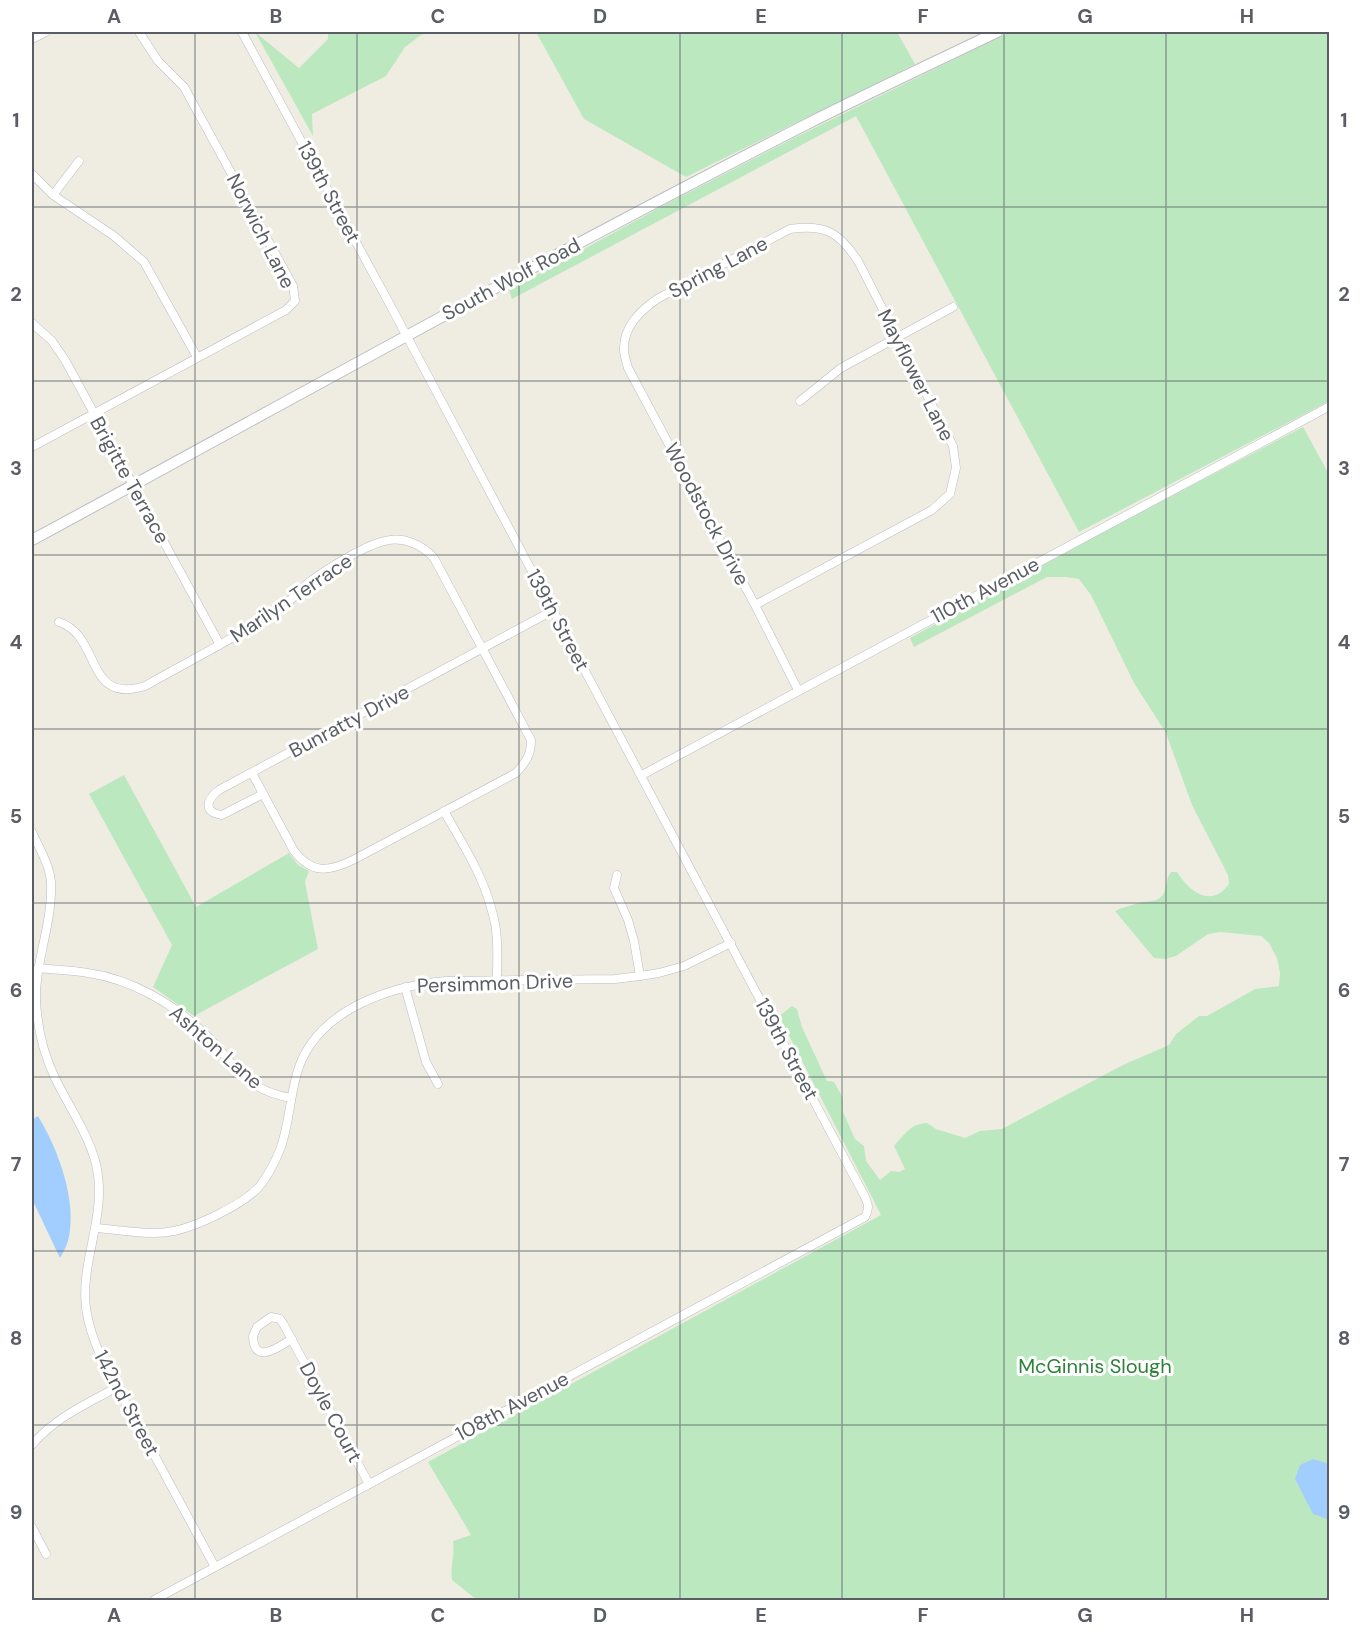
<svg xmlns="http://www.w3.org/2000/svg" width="1361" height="1632" viewBox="0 0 1361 1632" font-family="'DM Sans',sans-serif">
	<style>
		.green { fill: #bce8c0 }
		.water { fill: #a2ceff }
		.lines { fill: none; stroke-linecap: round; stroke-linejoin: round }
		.street-casing { stroke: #babcc2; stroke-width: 9 }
		.secondary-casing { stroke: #bbbec5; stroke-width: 12 }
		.street { stroke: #fff; stroke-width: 8 }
		.secondary { stroke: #fff; stroke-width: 10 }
		.grid { fill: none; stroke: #5a5e64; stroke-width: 1.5; stroke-opacity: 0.55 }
		.labels { text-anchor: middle; stroke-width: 6; stroke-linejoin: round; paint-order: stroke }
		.street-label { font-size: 20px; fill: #5a5e64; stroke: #fff }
		.park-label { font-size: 20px; fill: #2d8239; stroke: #fff }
		.neatline { fill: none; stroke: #5a5e64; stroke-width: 2 }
		.grid-label { font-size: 20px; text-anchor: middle; font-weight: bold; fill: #5a5e64 }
	</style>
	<rect width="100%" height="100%" fill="#efede2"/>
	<g class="green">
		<polygon points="255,32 299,68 328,39 328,32 425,32 405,47 386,76 312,114 313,136"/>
		<polygon points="536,32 897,32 915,64 686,177 584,119"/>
		<polygon points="1010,32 1329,32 1329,401 1079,532 856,116 512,299 509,290 668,203 794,138"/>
		<path d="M1303 427 1330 476 1329 1600H477L452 1580C450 1566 455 1554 453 1541L471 1535 428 1462 881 1215 779 1016 792 1006 797 1009 802 1027 827 1081 834 1082 843 1098V1112L855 1139 864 1146 866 1161 880 1180 891 1171 899 1172 905 1169 894 1146C905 1134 910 1124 927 1123L936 1129 965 1138 980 1131 1002 1129 1123 1065 1169 1045 1176 1034 1199 1016H1207L1255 989 1279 986 1280 973 1277 958 1269 943 1261 936 1220 932 1208 934 1176 956 1165 959 1154 958 1115 911C1123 907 1133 905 1142 902 1148 901 1155 902 1160 898 1168 891 1165 879 1171 872H1177C1189 891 1211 909 1229 884L1228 875 1192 805 1166 733 1134 683 1091 595 1079 579 1066 577H1047L914 647 910 638 1090 539Z"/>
		<polygon points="124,775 196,907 289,853 298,865 309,871 305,882 318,949 194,1016 153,987 172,945 89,794"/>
	</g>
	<g class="water">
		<path d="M38 1116C58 1149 78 1202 68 1241 66 1247 63 1253 60 1258L32 1199V1120Z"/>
		<polygon points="1313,1459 1326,1463 1329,1466 1330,1518 1327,1519 1313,1514 1295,1479 1300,1465"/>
	</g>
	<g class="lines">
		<defs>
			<g id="street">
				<polyline points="32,39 46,32"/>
				<polyline points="32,174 53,195 114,236 144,262 197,357"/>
				<polyline points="53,195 79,161"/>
				<polyline points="32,323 52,341 65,360 220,645"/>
				<polyline points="800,401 841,368 953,307"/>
				<polyline points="32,447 286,310 295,301 293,286 184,87 158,61 139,32"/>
				<path d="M755 605 932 510 950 494 956 468 953 446 858 261C839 232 825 224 790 229L657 299C640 311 623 327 624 350 624 356 627 363 628 368L755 605 798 690"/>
				<path d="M59 622C102 636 84 705 145 686 189 661 235 638 277 611 289 603 298 592 308 583 325 570 365 545 385 541 404 536 422 545 434 558L531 740C531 755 526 762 516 773L353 860C328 872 312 874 294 851L252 773"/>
				<polyline points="642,775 1330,406"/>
				<path d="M263 794 222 815C202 812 207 799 219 790L552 611"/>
				<path d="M444 811C462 843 483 875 492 911 499 933 497 957 497 980"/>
				<path d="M32 832C39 848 50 865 51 883 53 927 31 969 37 1013 39 1035 46 1059 55 1078 69 1107 88 1133 96 1164 108 1215 80 1260 86 1308 92 1350 117 1387 137 1423 163 1471 189 1519 215 1567"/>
				<polyline points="617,875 614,888 628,920 634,941 640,976"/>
				<path d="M38 968C54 970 72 970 88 973 131 979 174 1004 205 1034 237 1065 242 1089 291 1098"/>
				<polyline points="405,987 426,1062 438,1084"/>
				<path d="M96 1228C121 1230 149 1236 174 1231 198 1226 242 1205 259 1187 268 1176 276 1160 281 1147 290 1121 290 1092 299 1067 320 1009 390 986 446 981L615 979 640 976 659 973 684 966 731 943"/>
				<path d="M292 1339C278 1347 254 1366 253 1336L257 1327 271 1317 280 1319 284 1325 369 1484"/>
				<path d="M32 1445C54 1418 87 1404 117 1387"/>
				<polyline points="32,1527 46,1554"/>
				<path d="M154 1600 865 1217C870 1209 868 1203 864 1195L395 314 242 32"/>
			</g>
			<path id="secondary" d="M32 540C289 401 544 258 805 125 868 93 933 63 997 32"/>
		</defs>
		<use href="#street" class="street-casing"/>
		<use href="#secondary" class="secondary-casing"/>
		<use href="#street" class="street"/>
		<use href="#secondary" class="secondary"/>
	</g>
	<path class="grid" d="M195 32V1600M357 32V1600M519 32V1600M680 32V1600M842 32V1600M1004 32V1600M1166 32V1600M32 207H1330M32 381H1330M32 555H1330M32 729H1330M32 903H1330M32 1077H1330M32 1251H1330M32 1425H1330"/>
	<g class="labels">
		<g class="street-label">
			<text transform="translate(329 192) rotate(62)" y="7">139th Street</text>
			<text transform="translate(261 231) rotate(63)" y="7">Norwich Lane</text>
			<text transform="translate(718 267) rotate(-28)" y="7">Spring Lane</text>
			<text transform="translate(511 279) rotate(-28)" y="7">South Wolf Road</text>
			<text transform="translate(916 375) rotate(63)" y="7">Mayflower Lane</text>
			<text transform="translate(130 480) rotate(61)" y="7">Brigitte Terrace</text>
			<text transform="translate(707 514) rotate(62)" y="7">Woodstock Drive</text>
			<text transform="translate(985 590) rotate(-28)" y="7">110th Avenue</text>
			<text transform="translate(291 598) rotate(-34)" y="7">Marilyn Terrace</text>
			<text transform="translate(558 620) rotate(62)" y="7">139th Street</text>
			<text transform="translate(349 721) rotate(-28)" y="7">Bunratty Drive</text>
			<text transform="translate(495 983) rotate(-2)" y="7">Persimmon Drive</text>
			<text transform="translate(216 1047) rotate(41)" y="7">Ashton Lane</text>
			<text transform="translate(787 1049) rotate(62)" y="7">139th Street</text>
			<text transform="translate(127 1403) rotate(62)" y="7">142nd Street</text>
			<text transform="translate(512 1406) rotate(-28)" y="7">108th Avenue</text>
			<text transform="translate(331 1412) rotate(62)" y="7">Doyle Court</text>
		</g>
		<g class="park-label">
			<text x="1095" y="1373">McGinnis Slough</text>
		</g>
	</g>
	<rect width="1361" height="1632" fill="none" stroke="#ffffff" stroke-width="66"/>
	<rect x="33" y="33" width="1295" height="1566" class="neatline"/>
	<g class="grid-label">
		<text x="114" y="23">A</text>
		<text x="276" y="23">B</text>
		<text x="438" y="23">C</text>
		<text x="600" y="23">D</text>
		<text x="761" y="23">E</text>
		<text x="923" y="23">F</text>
		<text x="1085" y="23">G</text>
		<text x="1247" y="23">H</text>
		<text x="16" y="127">1</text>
		<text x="1344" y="127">1</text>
		<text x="16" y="301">2</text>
		<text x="1344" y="301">2</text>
		<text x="16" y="475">3</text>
		<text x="1344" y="475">3</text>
		<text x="16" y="649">4</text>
		<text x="1344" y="649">4</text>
		<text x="16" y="823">5</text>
		<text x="1344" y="823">5</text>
		<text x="16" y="997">6</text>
		<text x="1344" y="997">6</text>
		<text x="16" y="1171">7</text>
		<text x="1344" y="1171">7</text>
		<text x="16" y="1345">8</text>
		<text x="1344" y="1345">8</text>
		<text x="16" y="1519">9</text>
		<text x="1344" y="1519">9</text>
		<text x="114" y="1622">A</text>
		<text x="276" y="1622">B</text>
		<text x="438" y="1622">C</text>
		<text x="600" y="1622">D</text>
		<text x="761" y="1622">E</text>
		<text x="923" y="1622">F</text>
		<text x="1085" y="1622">G</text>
		<text x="1247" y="1622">H</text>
	</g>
</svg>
